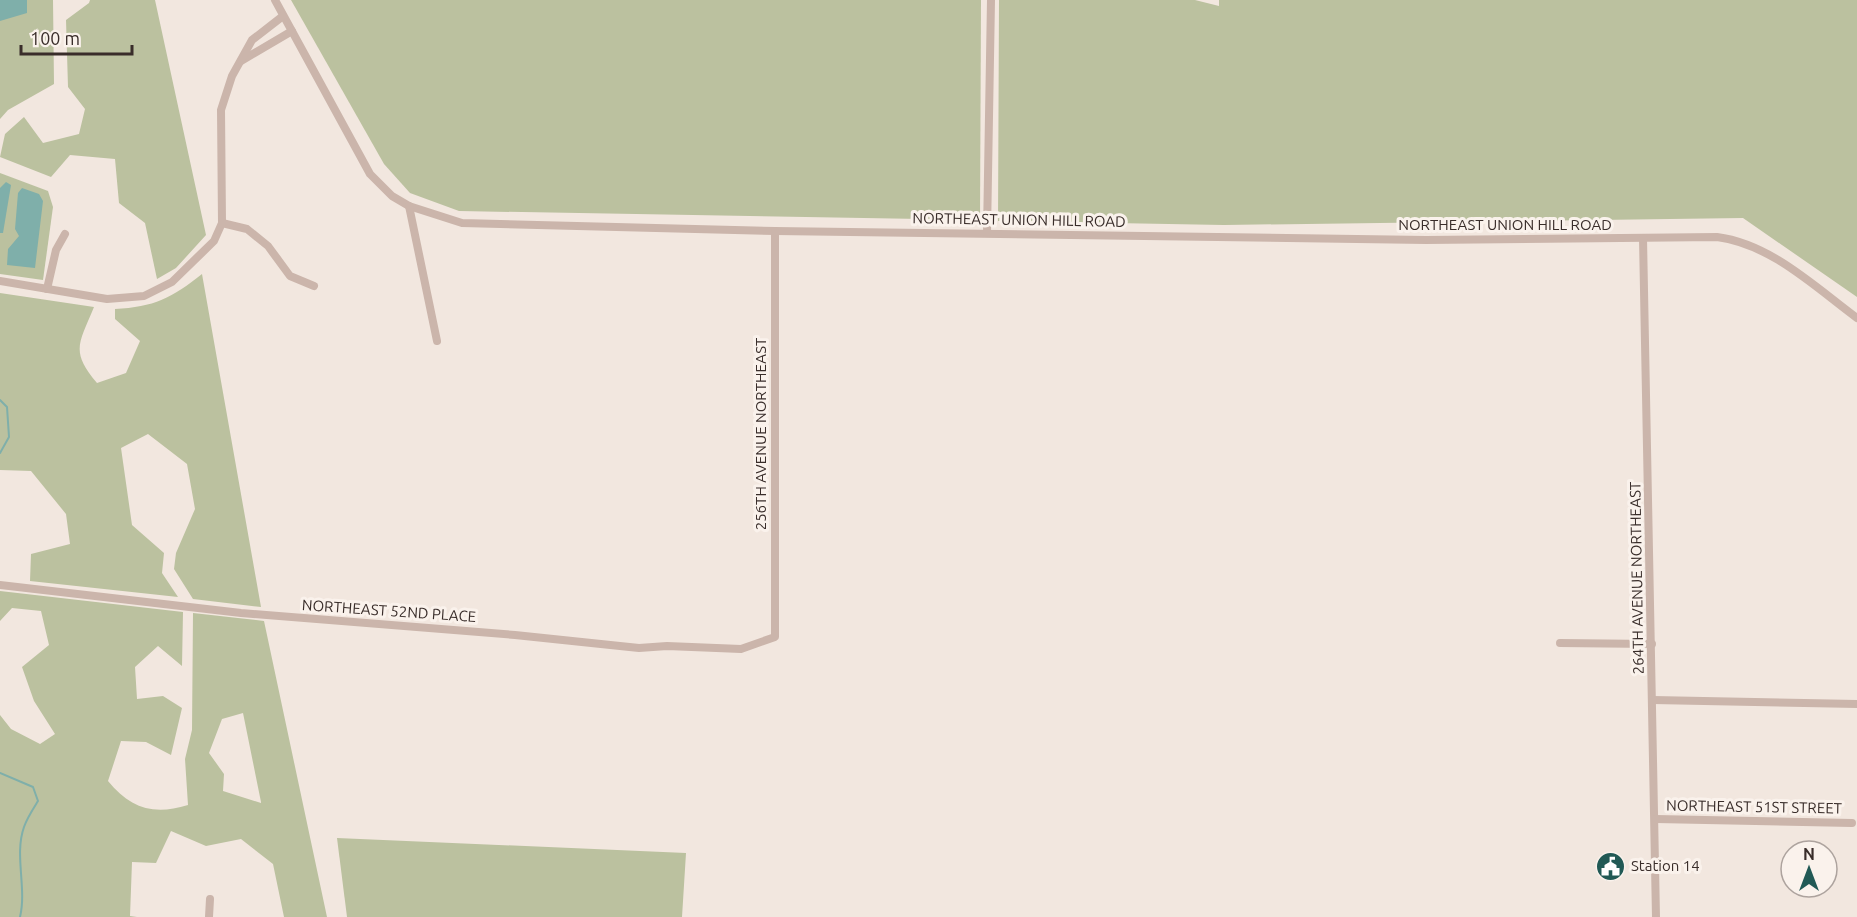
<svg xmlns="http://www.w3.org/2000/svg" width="1857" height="917" viewBox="0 0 1857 917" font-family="Ubuntu,sans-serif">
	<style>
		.green { fill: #bbc19f; fill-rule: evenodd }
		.water { fill: #7fafaa }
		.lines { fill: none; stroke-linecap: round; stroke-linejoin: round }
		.stream { stroke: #7fafaa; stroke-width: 2 }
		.minor { stroke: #cbb5ab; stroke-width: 8 }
		.labels { text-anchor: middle; stroke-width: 6; stroke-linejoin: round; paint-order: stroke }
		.street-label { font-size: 15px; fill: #392d2a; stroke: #faf2ec }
		.poi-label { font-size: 15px; fill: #392d2a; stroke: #faf2ec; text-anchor: start }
	</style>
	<rect width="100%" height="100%" fill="#f2e7df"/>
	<g class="green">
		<polygon points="0,0 53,0 54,84 8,110 0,119"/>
		<polygon points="90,0 155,0 206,235 176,268 157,279 145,223 119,203 115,159 70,155 51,177 0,157 5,134 24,117 43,143 79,134 85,109 68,87 66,20 89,3"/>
		<polygon points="291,0 981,0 980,220 459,211 410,193 384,164"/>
		<polygon points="999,0 1195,0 1219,6 1219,0 1857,0 1857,297 1743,218 1224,225 998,221"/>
		<polygon points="0,173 48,191 53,207 43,280 0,274"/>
		<path d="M202 274 261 607 193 599 174 569 176 553 195 509 187 464 148 434 121 448 132 525 164 553 162 573 178 597 30 581 31 554 70 544 66 514 31 471 0 470V293L94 307C79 344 70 351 97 383L126 373 140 341 115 319V309C154 307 172 298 202 274Z"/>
		<path d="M0 591 183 612 182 666 158 646 135 667 137 699 163 696 182 708 171 755 146 742 121 741 108 781C130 808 153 816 188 805L185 759 192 730 193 613 264 621 327 917H284L273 864 241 839 206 846 171 831 156 863 132 862 130 916 137 917H0V715L11 729 40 744 55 734 34 701 22 667 49 645 41 611 12 608 0 621ZM243 713 261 802V803L223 791 224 774 209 753 222 719Z"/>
		<polygon points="337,838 686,853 682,917 347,917"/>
	</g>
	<g class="water">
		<polygon points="0,0 27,0 27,13 0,21"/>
		<polygon points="6,182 11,185 3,233 0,233 0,188"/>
		<polygon points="22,188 39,194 43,201 35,268 7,265 8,249 19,236 15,229 18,193"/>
	</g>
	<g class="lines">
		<g class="stream">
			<polyline points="0,400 7,407 9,437 0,453"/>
			<path d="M0 773 33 787 38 801C33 809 27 818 24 827 14 855 27 888 20 917"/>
		</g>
		<g class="minor">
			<path d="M275 0 370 174 392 196 409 206 462 223 775 231 1426 240 1717 237C1771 244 1815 287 1857 318"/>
			<polyline points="241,61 292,31"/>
			<polyline points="409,206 437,341"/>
			<polyline points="222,223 247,229 268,246 290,276 314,286"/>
			<polyline points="987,233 991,0"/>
			<polyline points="1643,238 1656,917"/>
			<polyline points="0,281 107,299 144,296 172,282 214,241 222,223 221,110 232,76 252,40 283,16"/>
			<polyline points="47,289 56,250 65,234"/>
			<polyline points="0,585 241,613 515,635 639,648 667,646 741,649 775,637 775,231"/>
			<polyline points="1560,643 1652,644"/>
			<polyline points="1653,700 1857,704"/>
			<polyline points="1656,819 1852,823"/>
			<polyline points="209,917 210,899"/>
		</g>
	</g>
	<defs>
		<symbol id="civic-disc" viewBox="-11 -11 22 22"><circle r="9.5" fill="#215955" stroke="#faf2ec"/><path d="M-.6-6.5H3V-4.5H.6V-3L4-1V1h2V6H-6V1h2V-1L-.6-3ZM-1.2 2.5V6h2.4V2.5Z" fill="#fff"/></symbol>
	</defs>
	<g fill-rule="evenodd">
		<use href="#civic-disc" x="1594" y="850" width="33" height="33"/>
	</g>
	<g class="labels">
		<g class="street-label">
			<text transform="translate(1019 220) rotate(1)" y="5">NORTHEAST UNION HILL ROAD</text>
			<text x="1505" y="230">NORTHEAST UNION HILL ROAD</text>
			<text transform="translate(761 434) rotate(-90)" y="5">256TH AVENUE NORTHEAST</text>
			<text transform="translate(1637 578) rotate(-91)" y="5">264TH AVENUE NORTHEAST</text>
			<text transform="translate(389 611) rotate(4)" y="5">NORTHEAST 52ND PLACE</text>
			<text transform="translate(1754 807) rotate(1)" y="5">NORTHEAST 51ST STREET</text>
		</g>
		<g class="poi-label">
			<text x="1631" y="871">Station 14</text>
		</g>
	</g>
	<g transform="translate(1809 869)"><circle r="28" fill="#faf2ec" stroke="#ada39e" stroke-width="1.5"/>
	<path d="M0-4.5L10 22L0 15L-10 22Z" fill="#215955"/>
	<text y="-9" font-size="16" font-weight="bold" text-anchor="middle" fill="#392d2a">N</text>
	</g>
	<path d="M21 45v9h111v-9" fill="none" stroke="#392d2a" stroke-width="3"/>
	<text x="30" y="45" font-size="18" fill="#392d2a" stroke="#faf2ec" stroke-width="4.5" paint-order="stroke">100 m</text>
</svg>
